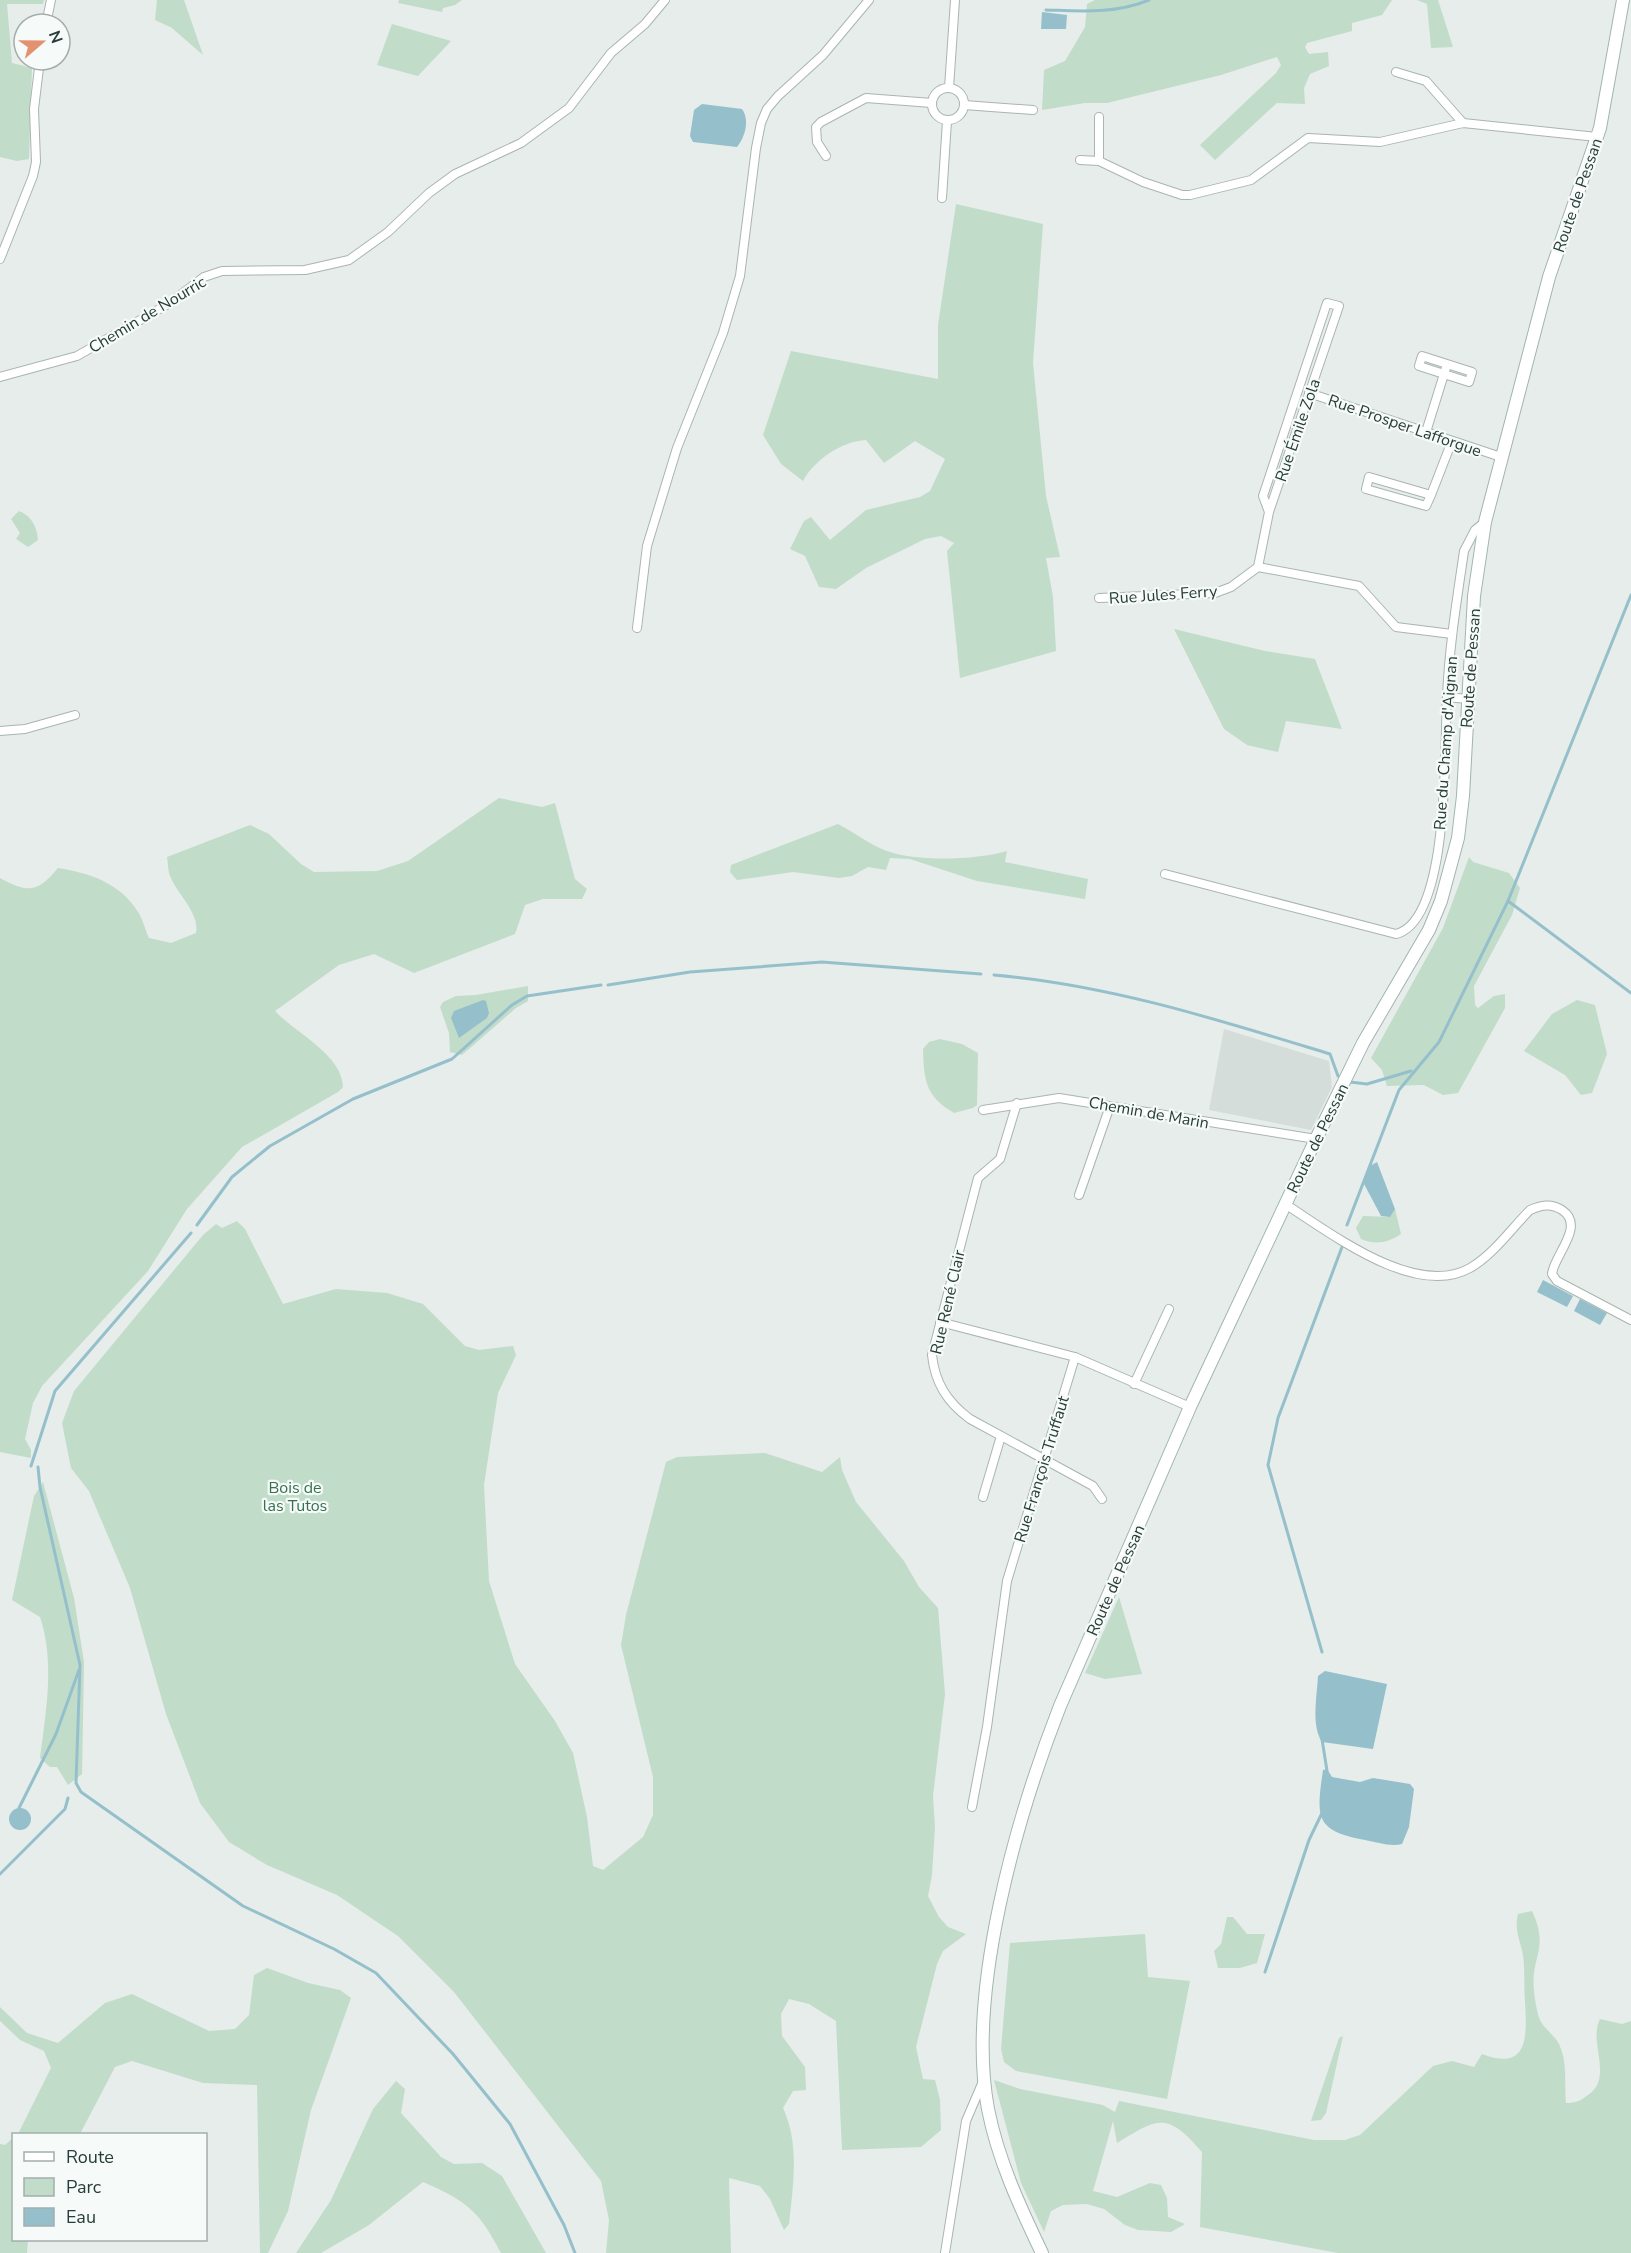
<svg xmlns="http://www.w3.org/2000/svg" width="1631" height="2253" viewBox="0 0 1631 2253" font-family="'Nunito Sans',sans-serif">
	<style>
		.built { fill: #d4ddd9 }
		.green { fill: #c2dcca }
		.water { fill: #95c0cb }
		.lines { fill: none; stroke-linecap: round; stroke-linejoin: round }
		.stream { stroke: #95c0cb; stroke-width: 3 }
		.street-casing { stroke: #a9b5b1; stroke-width: 10 }
		.secondary-casing { stroke: #a2b5af; stroke-width: 14 }
		.street { stroke: #fff; stroke-width: 8 }
		.secondary { stroke: #fff; stroke-width: 12 }
		.labels { text-anchor: middle; stroke-width: 4.5; stroke-linejoin: round; paint-order: stroke }
		.street-label { font-size: 16px; fill: #273d39; stroke: #f6faf8 }
		.park-label { font-size: 16px; fill: #35704f; stroke: #f6faf8 }
	</style>
	<rect width="100%" height="100%" fill="#e6edea"/>
	<polygon class="built" points="1224,1029 1329,1061 1332,1087 1311,1130 1209,1110"/>
	<g class="green">
		<polygon points="0,0 44,0 43,4 7,4 12,63 32,68 29,159 17,161 0,157"/>
		<polygon points="157,0 184,0 203,55 172,28 155,20"/>
		<polygon points="399,0 462,0 455,5 443,8 442,12 398,3"/>
		<polygon points="1095,0 1392,0 1382,15 1352,23 1352,31 1307,43 1305,47 1309,54 1328,52 1329,66 1310,74 1304,88 1305,104 1277,103 1215,160 1200,145 1276,73 1281,65 1277,57 1221,75 1107,103 1085,103 1042,110 1044,70 1065,61 1085,27 1087,4"/>
		<polygon points="1417,0 1438,0 1453,47 1431,48 1427,4"/>
		<polygon points="392,24 451,41 418,76 377,65"/>
		<path d="M956 204 1043 224 1033 363 1046 496 1060 557 1046 558 1053 597 1056 651 960 678 947 551 954 543 941 536 925 539 866 568 836 589 819 587 805 556 790 549 804 521 811 517 830 540 866 510 920 497 930 491 945 459 915 441 884 463 866 440C842 441 814 460 803 481L781 464 763 435 791 351 938 379V325Z"/>
		<path d="M19 511C32 516 37 527 38 540L28 547 16 539 20 533 11 519Z"/>
		<polygon points="1174,629 1265,651 1315,659 1342,729 1286,721 1278,752 1247,745 1224,729"/>
		<path d="M499 798 542 807 555 803 575 879 587 889 582 899H543L525 905 515 934 414 973 374 954 339 965 275 1011C295 1033 342 1054 343 1087L338 1092 242 1147 187 1209 148 1271 42 1386 33 1403 25 1439 31 1450V1458L0 1452V878C29 894 38 892 58 868 90 873 120 883 138 912 143 919 145 930 149 938L171 943 196 933C200 913 177 894 170 876 168 871 168 863 167 857L250 825 269 834 301 864 314 872 377 871 408 861Z"/>
		<path d="M838 824C854 832 870 845 887 851 917 862 976 860 1007 851L1005 862 1088 879 1085 899 977 881 910 859 890 858 886 870 868 867 852 876 839 878 793 872 737 880 730 872 731 865Z"/>
		<polygon points="1469,857 1473,862 1509,873 1520,888 1512,915 1474,986 1475,1005 1478,1008 1494,996 1505,994 1505,1008 1458,1093 1443,1095 1424,1085 1387,1086 1382,1070 1371,1058 1443,928"/>
		<polygon points="528,986 528,1001 516,1008 462,1055 450,1052 449,1033 440,1007 443,1002 456,996 476,995"/>
		<polygon points="1577,1000 1595,1005 1607,1054 1592,1093 1581,1095 1565,1075 1524,1051 1552,1014"/>
		<path d="M940 1039 962 1044 978 1053 977 1105 973 1108 954 1113C925 1096 924 1080 923 1049L929 1042Z"/>
		<path d="M1395 1209 1401 1234C1388 1243 1375 1245 1361 1239L1356 1228 1363 1216 1389 1217Z"/>
		<path d="M237 1221 245 1229 283 1304 336 1289 387 1293 423 1304 465 1346 479 1350 513 1346 516 1355 498 1393 484 1485 489 1581 515 1664 555 1721 573 1753 587 1817 593 1866 603 1870 643 1837 653 1815V1777L621 1645 626 1615 666 1462 677 1457 765 1453 822 1472 840 1457 842 1470 856 1502 904 1561 919 1587 938 1608 945 1694 933 1796 935 1827 932 1875 928 1896 939 1917 948 1927 966 1934 943 1951 937 1964 916 2047 923 2079 935 2080 940 2100 941 2130 921 2147 842 2150 836 2021 809 2004 789 1999 781 2014 782 2036 805 2067 806 2090 793 2091 783 2108C800 2145 793 2185 789 2224L784 2230 770 2199 760 2186 729 2178 731 2253H606L609 2220 601 2181 454 1992 398 1936 337 1895 267 1865 229 1842 200 1803 166 1714 130 1588 89 1491 71 1468 62 1423 74 1391 203 1235 216 1224 222 1228Z"/>
		<path d="M43 1482 74 1598 84 1662 82 1774 68 1785 57 1767H50L40 1758C46 1711 55 1662 40 1617L12 1600 34 1496Z"/>
		<polygon points="1119,1597 1142,1674 1105,1679 1085,1673"/>
		<path d="M1532 1911C1550 1949 1530 1957 1534 1991 1535 2000 1537 2015 1541 2022 1546 2030 1555 2036 1559 2044 1568 2063 1564 2083 1566 2103 1576 2103 1580 2101 1588 2095 1614 2078 1588 2042 1600 2019L1622 2024 1631 2021V2253H1338L1200 2227 1202 2152C1168 2113 1160 2116 1117 2143L1113 2121 1093 2191 1117 2197 1150 2183 1161 2185 1167 2198 1168 2217 1185 2224 1171 2232 1138 2230 1125 2225 1104 2209 1087 2204 1063 2205 1051 2211 1044 2232 1021 2183 994 2080 1020 2089 1103 2105 1115 2112 1119 2101 1314 2140H1345L1360 2135 1433 2066 1452 2061 1474 2067 1482 2054C1529 2072 1527 2036 1525 2002 1524 1986 1525 1970 1523 1955 1520 1940 1514 1929 1518 1914Z"/>
		<polygon points="1227,1917 1233,1917 1247,1934 1265,1934 1257,1963 1240,1968 1218,1968 1214,1951 1221,1944"/>
		<polygon points="1145,1934 1148,1977 1190,1981 1167,2099 1016,2071 1004,2062 1001,2049 1010,1943"/>
		<polygon points="267,1968 308,1983 340,1990 351,1998 311,2110 288,2211 268,2253 260,2253 257,2085 203,2083 132,2061 115,2067 80,2134 18,2134 51,2068 44,2051 20,2040 0,2021 0,2007 27,2033 58,2043 105,2003 132,1994 209,2031 235,2029 249,2015 254,1975"/>
		<polygon points="1343,2036 1326,2113 1321,2120 1311,2121 1339,2038"/>
		<path d="M396 2081 405 2089 401 2113 441 2157 454 2164 482 2163 502 2176 546 2253H501C479 2211 467 2201 423 2182L369 2225 321 2253H296L331 2200 373 2109Z"/>
		<polygon points="13,2138 14,2240 28,2240 27,2253 0,2253 0,2144 5,2145"/>
	</g>
	<g class="water">
		<polygon points="1042,12 1067,15 1066,29 1041,29"/>
		<path d="M702 104 742 109C750 120 745 137 737 147L693 142 690 136 694 110Z"/>
		<polygon points="483,1000 486,1001 489,1013 487,1018 459,1038 451,1018 454,1011"/>
		<polygon points="1377,1162 1395,1209 1390,1217 1381,1216 1363,1182 1370,1166"/>
		<polygon points="1543,1280 1573,1296 1567,1307 1537,1292"/>
		<polygon points="1580,1299 1607,1313 1600,1325 1574,1311"/>
		<path d="M1325 1671 1387 1684 1373 1749 1322 1742C1311 1725 1317 1696 1318 1676Z"/>
		<path d="M1327 1769 1332 1777 1360 1782 1373 1778 1410 1784 1414 1789 1409 1827 1402 1844C1391 1847 1376 1842 1365 1840 1315 1831 1316 1818 1323 1770Z"/>
		<circle cx="20" cy="1819" r="11"/>
	</g>
	<g class="lines">
		<g class="stream">
			<path d="M1046 10C1081 11 1115 14 1149 0"/>
			<polyline points="1508,901 1631,993"/>
			<path d="M994 975C1110 985 1219 1020 1330 1054L1338 1076"/>
			<polyline points="608,985 690,972 822,962 981,974"/>
			<polyline points="1350,1082 1367,1084 1411,1071"/>
			<polyline points="197,1225 232,1177 270,1146 353,1099 452,1059 512,1005 527,996 601,985"/>
			<polyline points="1347,1225 1399,1090 1439,1042 1508,901 1631,595"/>
			<polyline points="31,1466 55,1391 191,1233"/>
			<polyline points="38,1467 40,1487 80,1665 76,1783 81,1792 243,1906 334,1949 376,1973 453,2054 510,2124 564,2225 575,2253"/>
			<polyline points="1322,1652 1268,1465 1278,1418 1342,1247"/>
			<polyline points="1322,1739 1327,1771"/>
			<polyline points="19,1808 56,1734 79,1670"/>
			<polyline points="0,1874 65,1809 68,1798"/>
			<polyline points="1265,1972 1309,1840 1322,1813"/>
		</g>
		<defs>
			<g id="street">
				<polyline points="46,24 51,0"/>
				<polyline points="1396,72 1426,81 1463,123"/>
				<circle cx="948" cy="104" r="16"/>
				<polyline points="949,88 955,0"/>
				<polyline points="964,105 1033,110"/>
				<polyline points="1099,117 1099,161 1143,182 1182,195 1190,195 1251,180 1308,138 1380,142 1463,123 1597,137"/>
				<polyline points="826,156 817,142 816,127 821,122 866,98 932,103"/>
				<polyline points="1080,160 1099,161"/>
				<polyline points="942,198 947,121"/>
				<polyline points="0,259 33,176 36,162 34,109 40,60"/>
				<polyline points="0,377 77,356 170,303 204,277 222,271 305,270 349,260 388,232 429,193 455,174 521,143 569,108 611,53 645,24 665,0"/>
				<polyline points="1309,393 1501,457"/>
				<polyline points="1426,432 1444,374 1469,382 1472,372 1422,356 1419,366 1444,374 1447,364"/>
				<polyline points="1431,495 1426,506 1366,489 1369,477 1431,495 1452,441"/>
				<polyline points="1258,567 1269,512 1339,306 1327,303 1263,496 1269,512"/>
				<polyline points="1099,598 1215,593 1231,587 1258,567 1359,586 1396,627 1452,634"/>
				<polyline points="637,628 647,546 677,448 723,333 740,276 756,148 761,123 767,109 778,96 823,55 869,0"/>
				<polyline points="1447,697 1467,699"/>
				<polyline points="0,731 25,729 75,715"/>
				<path d="M1165 874 1396 934C1451 920 1444 743 1447 697 1449 648 1457 599 1464 551L1475 530 1485 522"/>
				<path d="M1017 1103 1000 1159 978 1178 932 1355C935 1383 947 1402 970 1419L1093 1486 1102 1499"/>
				<polyline points="983,1110 1059,1098 1316,1139"/>
				<polyline points="1079,1195 1110,1106"/>
				<path d="M1285 1204C1331 1233 1415 1299 1470 1268 1493 1255 1512 1228 1530 1210 1541 1205 1551 1203 1562 1210 1586 1226 1554 1255 1552 1274L1557 1281 1631 1320"/>
				<polyline points="940,1322 1075,1357 1190,1407"/>
				<polyline points="1134,1384 1169,1309"/>
				<polyline points="983,1497 1001,1436"/>
				<polyline points="972,1807 987,1727 1007,1581 1075,1357"/>
				<polyline points="945,2253 966,2121 984,2079"/>
			</g>
			<path id="secondary" d="M1042 2253C1020 2207 998 2160 988 2109 966 1992 1017 1816 1060 1706L1190 1407 1316 1139 1363 1043 1429 930 1441 901 1458 838 1463 796 1474 596 1485 522 1549 277 1600 128 1623 0"/>
		</defs>
		<use href="#street" class="street-casing"/>
		<use href="#secondary" class="secondary-casing"/>
		<use href="#street" class="street"/>
		<use href="#secondary" class="secondary"/>
	</g>
	<g class="labels">
		<g class="street-label">
			<text transform="translate(1577 195) rotate(-71)" y="6">Route de Pessan</text>
			<text transform="translate(147 314) rotate(-31)" y="6">Chemin de Nourric</text>
			<text transform="translate(1405 425) rotate(19)" y="6">Rue Prosper Lafforgue</text>
			<text transform="translate(1297 430) rotate(-71)" y="6">Rue Émile Zola</text>
			<text transform="translate(1163 594) rotate(-4)" y="6">Rue Jules Ferry</text>
			<text transform="translate(1470 668) rotate(-86)" y="6">Route de Pessan</text>
			<text transform="translate(1445 743) rotate(-86)" y="6">Rue du Champ d'Aignan</text>
			<text transform="translate(1149 1112) rotate(10)" y="6">Chemin de Marin</text>
			<text transform="translate(1317 1138) rotate(-64)" y="6">Route de Pessan</text>
			<text transform="translate(947 1302) rotate(-77)" y="6">Rue René Clair</text>
			<text transform="translate(1041 1469) rotate(-73)" y="6">Rue François Truffaut</text>
			<text transform="translate(1115 1580) rotate(-66)" y="6">Route de Pessan</text>
		</g>
		<g class="park-label">
			<text x="295" y="1493">Bois de<tspan x="295" dy="18">las Tutos</tspan></text>
		</g>
	</g>
	<rect x="12" y="2133" width="195" height="108" fill="#f6faf8" stroke="#a3aeac" stroke-width="1.5"/>
	<rect x="24" y="2152" width="30" height="9" fill="#ffffff" stroke="#a3aeac" stroke-width="1.5"/>
	<text x="66" y="2163" font-size="18" fill="#273d39">Route</text>
	<rect x="24" y="2178" width="30" height="18" fill="#c2dcca" stroke="#a3aeac" stroke-width="1.5"/>
	<text x="66" y="2193" font-size="18" fill="#273d39">Parc</text>
	<rect x="24" y="2208" width="30" height="18" fill="#95c0cb" stroke="#a3aeac" stroke-width="1.5"/>
	<text x="66" y="2223" font-size="18" fill="#273d39">Eau</text>
	<g transform="translate(42 42) rotate(70)"><circle r="28" fill="#f6faf8" stroke="#a3aeac" stroke-width="1.5"/>
	<path d="M0-4.5L10 22L0 15L-10 22Z" fill="#e3916e"/>
	<text y="-9" font-size="16" font-weight="bold" text-anchor="middle" fill="#273d39">N</text>
	</g>
</svg>
